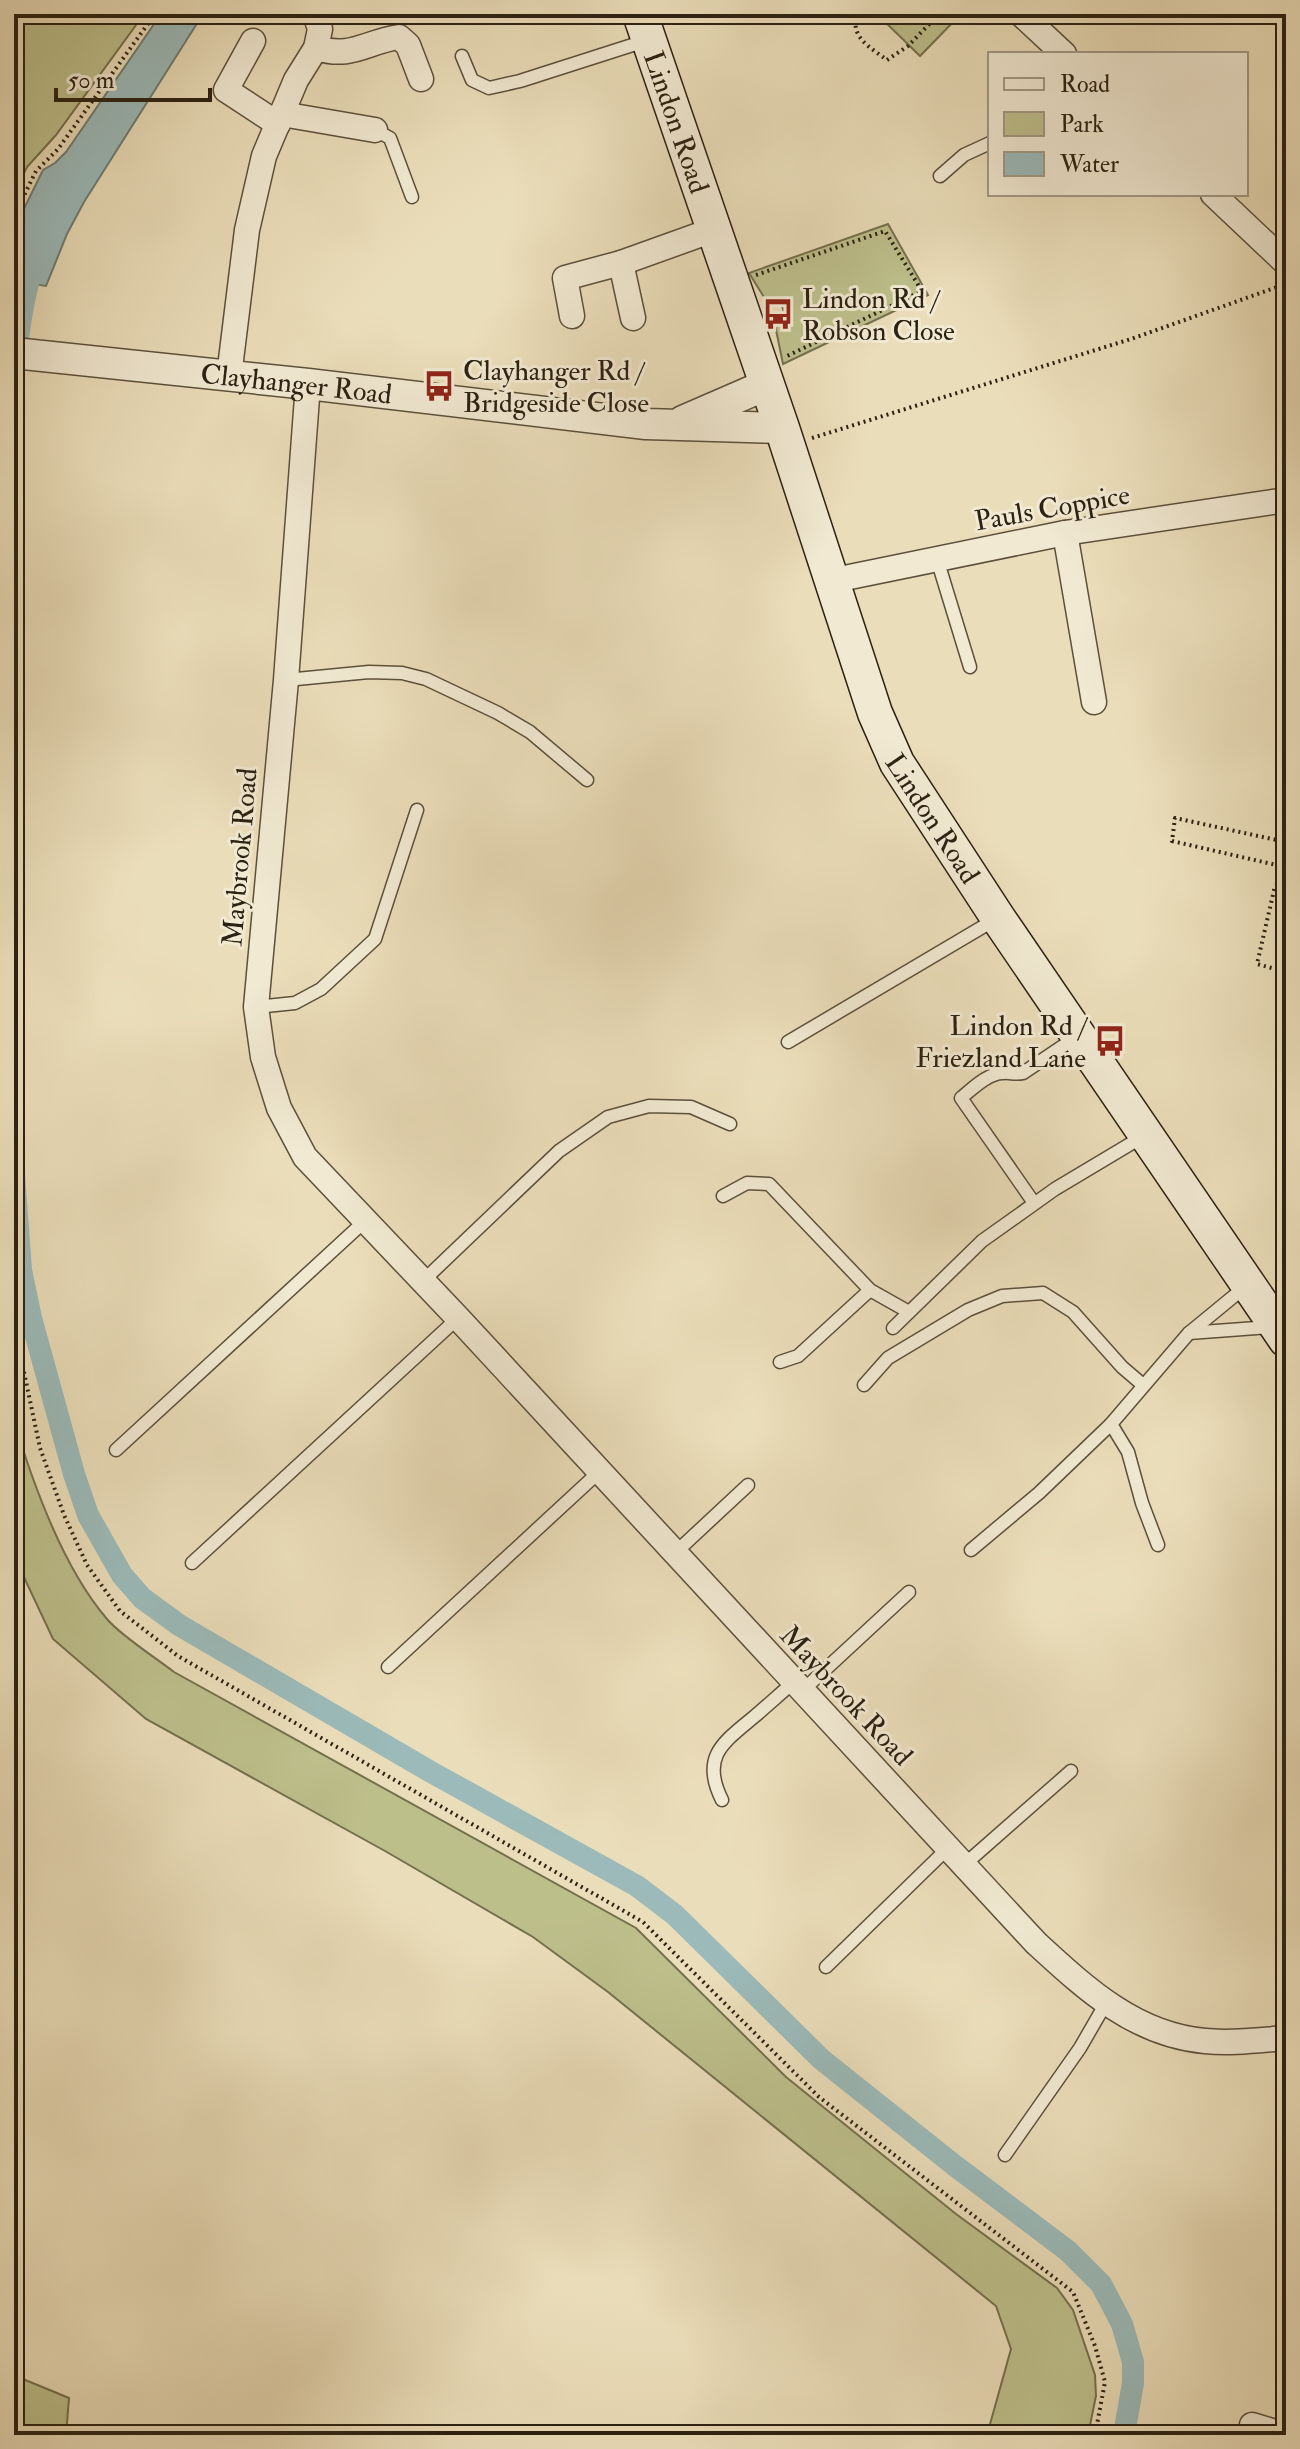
<svg xmlns="http://www.w3.org/2000/svg" width="1300" height="2449" viewBox="0 0 1300 2449" font-family="'IM FELL Double Pica',serif">
	<style>
		.green { fill: #bdbf8b; stroke: #74704e; stroke-width: 2 }
		.water { fill: #9bbab9; stroke: #6f7d76; stroke-width: 2 }
		.lines { fill: none; stroke-linecap: round; stroke-linejoin: round }
		.canal { stroke: #9bbab9; stroke-width: 22 }
		.service-casing { stroke: #5c503c; stroke-width: 15 }
		.minor-casing { stroke: #5c503c; stroke-width: 27 }
		.tertiary-casing { stroke: #5c503c; stroke-width: 33 }
		.secondary-casing { stroke: #2c2112; stroke-width: 37 }
		.path { stroke: #2c2112; stroke-width: 4; stroke-dasharray: 2 4; stroke-linecap: butt }
		.service { stroke: #f1e9d2; stroke-width: 12 }
		.minor { stroke: #f1e9d2; stroke-width: 24 }
		.tertiary { stroke: #f1e9d2; stroke-width: 30 }
		.secondary { stroke: #f1e9d2; stroke-width: 34 }
		.labels { text-anchor: middle; stroke-width: 6; stroke-linejoin: round; paint-order: stroke }
		.street-label { font-size: 28px; fill: #2c2112; stroke: #f1e9d2 }
		.poi-label { font-size: 28px; fill: #2c2112; stroke: #f1e9d2; text-anchor: start }
	</style>
	<rect width="100%" height="100%" fill="#eaddb9"/>
	<filter id="stains"><feTurbulence type="fractalNoise" baseFrequency=".0025" numOctaves="4"/><feColorMatrix values="0 0 0 0 .2 0 0 0 0 .09 0 0 0 0 .02 0 0 0 .5 -.17"/></filter>
	<radialGradient id="worn" r=".72"><stop offset=".6" stop-color="#630" stop-opacity="0"/><stop offset="1" stop-color="#630" stop-opacity=".3"/></radialGradient>
	<g class="green">
		<polygon points="14,14 144,14 56,135 27,167 14,193"/>
		<polygon points="877,14 961,14 920,56"/>
		<polygon points="888,224 928,295 783,364 775,325 786,319 780,299 767,302 749,273"/>
		<path d="M14 1421C33 1484 63 1568 107 1619 120 1635 156 1658 174 1672L636 1928 786 2077 956 2214 1057 2288 1073 2310 1095 2375 1096 2396 1088 2435H987L1011 2349 996 2306 608 1992 533 1937 385 1851 146 1719 53 1639 14 1556Z"/>
		<polygon points="18,2377 69,2398 66,2435 14,2435 14,2379"/>
	</g>
	<polygon class="water" points="161,14 203,14 84,202 67,234 46,286 14,281 14,229 43,170 55,163 66,152"/>
	<g class="lines">
		<g class="canal">
			<path d="M14 368C19 330 23 291 37 255"/>
			<polyline points="14,1174 21,1270 31,1318 74,1474 88,1515 122,1575 142,1598 179,1625 431,1772 637,1886 675,1915 821,2059 954,2165 1068,2251 1101,2284 1122,2324 1133,2362 1133,2383 1124,2435"/>
		</g>
		<defs>
			<g id="service">
				<polyline points="462,56 472,80 489,88 520,81 645,41"/>
				<polyline points="375,130 390,138 412,197"/>
				<polyline points="940,176 964,155 990,143"/>
				<polyline points="937,559 970,667"/>
				<polyline points="286,680 369,672 402,673 426,679 498,713 530,732 587,780"/>
				<polyline points="256,1007 295,1003 321,989 375,939 417,810"/>
				<polyline points="788,1042 996,919"/>
				<polyline points="723,1196 747,1183 769,1184 870,1290 909,1312"/>
				<path d="M1034 1203 961 1098C972 1089 988 1073 1003 1073 1010 1072 1015 1075 1023 1073L1078 1036"/>
				<polyline points="423,1281 559,1151 608,1117 649,1106 691,1107 730,1124"/>
				<polyline points="893,1328 982,1241 1055,1189 1142,1137"/>
				<polyline points="1189,1333 1270,1327"/>
				<polyline points="780,1362 798,1356 870,1290"/>
				<polyline points="864,1385 888,1358 968,1310 1002,1296 1043,1293 1073,1312 1122,1367 1143,1385"/>
				<polyline points="1111,1424 1128,1452 1142,1503 1158,1545"/>
				<polyline points="116,1450 366,1220"/>
				<polyline points="971,1550 1039,1493 1111,1424 1189,1333 1245,1287"/>
				<polyline points="675,1553 748,1485"/>
				<polyline points="192,1563 458,1318"/>
				<polyline points="388,1667 599,1472"/>
				<polyline points="802,1691 909,1592"/>
				<path d="M722 1800C700 1756 724 1742 755 1716 768 1705 781 1693 794 1682"/>
				<polyline points="964,1865 1071,1771"/>
				<polyline points="826,1967 948,1848"/>
				<polyline points="1005,2155 1080,2048 1106,2003"/>
			</g>
			<g id="minor">
				<polyline points="1021,14 1064,54"/>
				<polyline points="253,41 226,90 278,124"/>
				<path d="M316 48C352 59 365 42 399 37L408 45 421 79"/>
				<polyline points="282,114 375,130"/>
				<polyline points="1213,194 1286,263"/>
				<polyline points="621,263 633,318"/>
				<polyline points="572,316 565,278 621,263 713,230"/>
				<polyline points="229,376 247,230 264,156 296,80 316,48 320,29 315,14"/>
				<path d="M308 384 286 680 256 1007 263 1057 279 1108 305 1157 458 1318 1036 1943C1085 1988 1135 2035 1205 2041 1231 2044 1260 2040 1286 2038"/>
				<polyline points="1065,533 1094,702"/>
				<polyline points="830,581 1065,533 1286,500"/>
				<polyline points="1252,2425 1285,2435"/>
			</g>
			<g id="tertiary">
				<path id="s1" d="M14 353 308 384 646 424 782 428"/>
				<polyline points="683,421 766,385"/>
			</g>
			<g id="secondary">
				<path id="s2" d="M640 14 782 428 875 713 897 763 998 918 1286 1340"/>
			</g>
		</defs>
		<use href="#service" class="service-casing"/>
		<use href="#minor" class="minor-casing"/>
		<use href="#tertiary" class="tertiary-casing"/>
		<use href="#secondary" class="secondary-casing"/>
		<g class="path">
			<path d="M858 14C848 36 871 48 887 60L908 46 939 14"/>
			<polyline points="14,216 36,171 58,149 155,14"/>
			<polyline points="756,275 885,231 922,291 785,357"/>
			<polyline points="812,438 1131,339 1283,285"/>
			<polyline points="1286,863 1281,882 1275,886 1257,964 1286,972"/>
			<polyline points="1285,867 1172,841 1175,818 1286,842"/>
			<polyline points="14,1325 40,1448 64,1515 87,1565 120,1611 178,1656 643,1922 819,2097 1073,2292 1095,2346 1105,2382 1095,2435"/>
		</g>
		<use href="#service" class="service"/>
		<use href="#minor" class="minor"/>
		<use href="#tertiary" class="tertiary"/>
		<use href="#secondary" class="secondary"/>
	</g>
	<defs>
		<symbol id="bus-bare" viewBox="-9 -9 18 18"><path d="M-5-6H5V4H4V6H2V4H-2V6H-4V4H-5ZM-3.5-4V0h7V-4ZM-3.5 1.2v1.5H-2V1.2ZM2 1.2v1.5H3.5V1.2Z" fill="#8f2418" stroke="#f1e9d2" stroke-width="2.5" paint-order="stroke"/></symbol>
	</defs>
	<g fill-rule="evenodd">
		<use href="#bus-bare" x="756" y="292" width="44" height="44"/>
		<use href="#bus-bare" x="417" y="364" width="44" height="44"/>
		<use href="#bus-bare" x="1088" y="1019" width="44" height="44"/>
	</g>
	<g class="labels">
		<g class="street-label">
			<text dy="10" stroke="none"><textPath href="#s2" startOffset="114">Lindon Road</textPath></text>
			<text dy="10" stroke="none"><textPath href="#s1" startOffset="284">Clayhanger Road</textPath></text>
			<text transform="translate(1052 507) rotate(-10)" y="10">Pauls Coppice</text>
			<text dy="10" stroke="none"><textPath href="#s2" startOffset="858">Lindon Road</textPath></text>
			<text transform="translate(239 857) rotate(-85)" y="10">Maybrook Road</text>
			<text transform="translate(847 1695) rotate(47)" y="10">Maybrook Road</text>
		</g>
		<g class="poi-label">
			<text x="802" y="308">Lindon Rd /<tspan x="802" dy="32">Robson Close</tspan></text>
			<text x="463" y="380">Clayhanger Rd /<tspan x="463" dy="32">Bridgeside Close</tspan></text>
			<text x="1086" y="1035" text-anchor="end">Lindon Rd /<tspan x="1086" dy="32">Friezland Lane</tspan></text>
		</g>
	</g>
	<rect width="1300" height="2449" fill="none" stroke="#eaddb9" stroke-width="48"/>
	<rect x="16" y="16" width="1268" height="2417" fill="none" stroke="#2c2112" stroke-width="4"/>
	<rect x="24" y="24" width="1252" height="2401" fill="none" stroke="#2c2112" stroke-width="2"/>
	<rect x="988" y="52" width="260" height="144" fill="#f1e9d2" stroke="#a29985" stroke-width="2"/>
	<rect x="1004" y="78" width="40" height="12" fill="#f1e9d2" stroke="#a29985" stroke-width="2"/>
	<text x="1060" y="92" font-size="24" fill="#2c2112">Road</text>
	<rect x="1004" y="112" width="40" height="24" fill="#bdbf8b" stroke="#a29985" stroke-width="2"/>
	<text x="1060" y="132" font-size="24" fill="#2c2112">Park</text>
	<rect x="1004" y="152" width="40" height="24" fill="#9bbab9" stroke="#a29985" stroke-width="2"/>
	<text x="1060" y="172" font-size="24" fill="#2c2112">Water</text>
	<path d="M56 88v12h154v-12" fill="none" stroke="#2c2112" stroke-width="4"/>
	<text x="68" y="88" font-size="24" fill="#2c2112" stroke="#f1e9d2" stroke-width="6" paint-order="stroke">50 m</text>
	<rect width="100%" height="100%" filter="url(#stains)"/>
	<rect width="100%" height="100%" fill="url(#worn)"/>
</svg>
